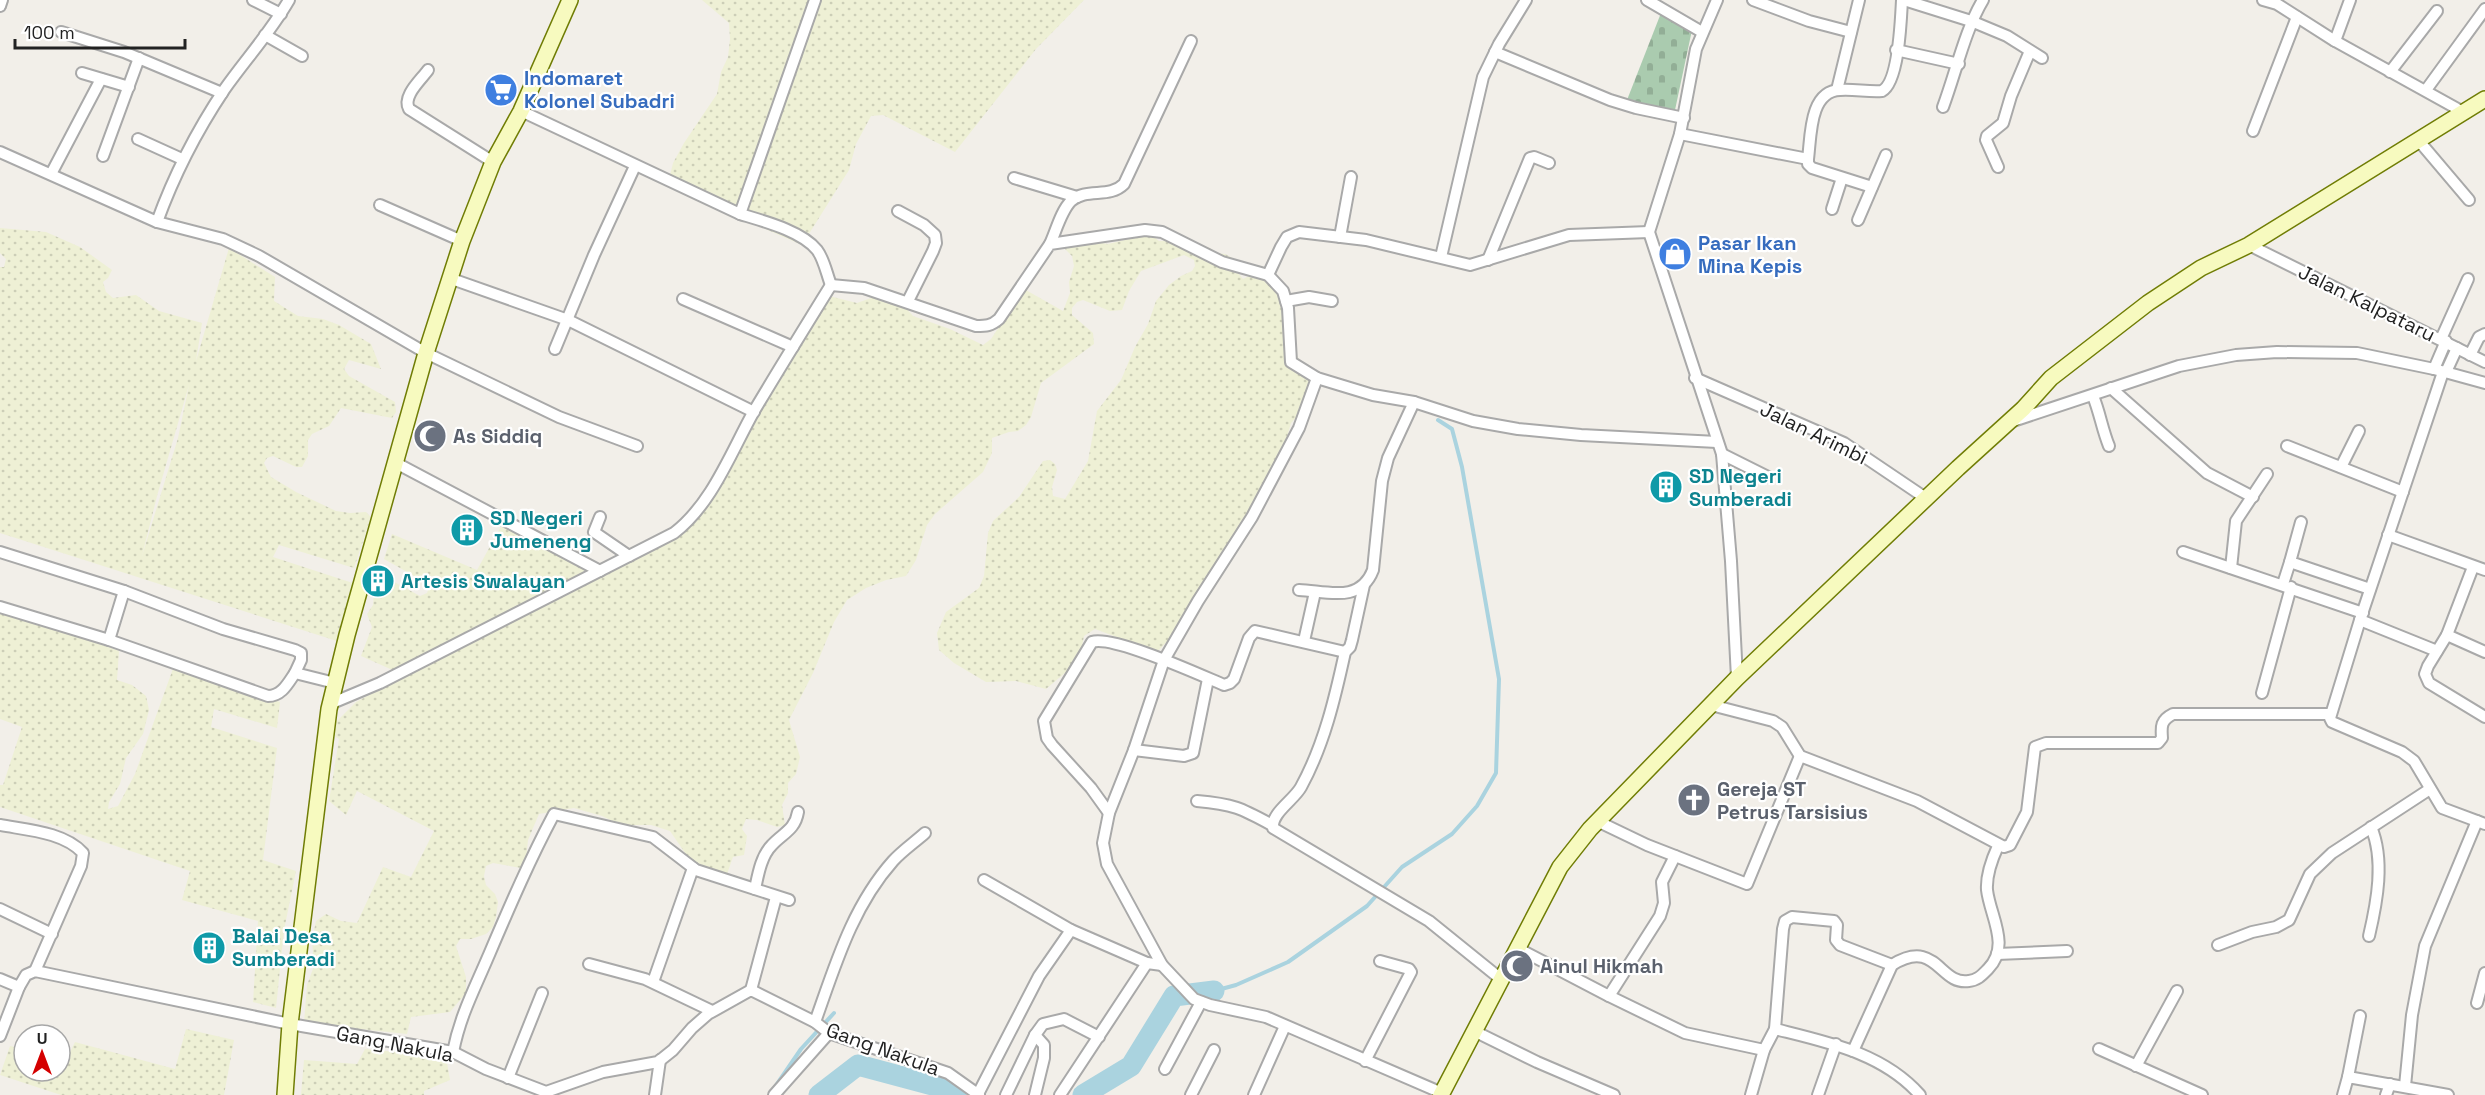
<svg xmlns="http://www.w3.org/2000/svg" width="2485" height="1095" viewBox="0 0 2485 1095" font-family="'Space Grotesk',sans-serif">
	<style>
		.farmland { fill: url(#farmland-dots); fill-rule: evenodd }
		.cemetery { fill: url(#cemetery-stones) }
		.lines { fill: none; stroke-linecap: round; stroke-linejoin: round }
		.stream { stroke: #aad3df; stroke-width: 4 }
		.river { stroke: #aad3df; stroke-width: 21 }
		.minor-casing { stroke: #a9a9a9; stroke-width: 14 }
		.secondary-casing { stroke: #707d05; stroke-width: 18 }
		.minor { stroke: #fff; stroke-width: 10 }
		.secondary { stroke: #f7fabf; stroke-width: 15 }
		.labels { text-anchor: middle; stroke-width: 4.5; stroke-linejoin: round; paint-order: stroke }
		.shop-label { font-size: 20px; font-weight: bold; fill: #366cbe; stroke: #fff; text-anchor: start }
		.street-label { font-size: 20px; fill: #222; stroke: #fff }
		.worship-label { font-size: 20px; font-weight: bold; fill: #5b616d; stroke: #fff; text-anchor: start }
		.culture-label { font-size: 20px; font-weight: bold; fill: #0d838f; stroke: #fff; text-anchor: start }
	</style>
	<defs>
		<pattern id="farmland-dots" width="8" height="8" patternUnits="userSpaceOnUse" patternTransform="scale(1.5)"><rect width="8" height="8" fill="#eef0d5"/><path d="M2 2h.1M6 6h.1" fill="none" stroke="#ccceb7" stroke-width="1.8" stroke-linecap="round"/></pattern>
		<pattern id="cemetery-stones" width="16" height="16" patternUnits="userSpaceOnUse" patternTransform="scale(1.5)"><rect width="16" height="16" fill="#aacbaf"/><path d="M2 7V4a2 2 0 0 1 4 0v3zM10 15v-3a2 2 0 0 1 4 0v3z" fill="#92ae96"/></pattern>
	</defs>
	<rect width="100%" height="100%" fill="#f2efe9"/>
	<g class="farmland">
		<polygon points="702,0 1084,0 1036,49 955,152 883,115 871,116 856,144 849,170 802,245 677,190 670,175 673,163 684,143 717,94 721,72 728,57 730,39 729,23"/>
		<path d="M0 228 46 232 80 247 112 270 108 278 103 282 106 292 113 298 136 295 159 311 202 323 196 361 229 248 275 277 274 301 298 316 323 319 339 325 371 344 381 369 349 360 344 369 349 376 395 402 396 412 392 418 341 408 329 426 312 434 308 440V456L302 467H296L273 456 267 458 264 463 271 477 296 492 336 511 350 513 366 512 371 517 354 568 279 545 273 557 362 586 353 617 339 633 340 642 0 533V267H4L6 259 0 253ZM189 385 178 438 142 556 157 496Z"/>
		<polygon points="1150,234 1159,241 1170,241 1185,246 1200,245 1210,248 1215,253 1225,254 1238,261 1238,273 1243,279 1249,276 1263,279 1279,290 1293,348 1300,361 1316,376 1309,404 1291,423 1285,444 1267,476 1263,492 1176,632 1157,652 1095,629 1084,636 1079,661 1046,689 1016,681 986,682 954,663 939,650 937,633 946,612 979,588 984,576 988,533 993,521 1019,497 1043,461 1050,460 1055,464 1057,470 1052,487 1053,496 1065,499 1088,461 1097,411 1121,380 1135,347 1148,324 1156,301 1169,285 1181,276 1192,271 1195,266 1194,260 1184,255 1141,271 1129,291 1122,310 1110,311 1083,300 1077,302 1072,308 1072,315 1093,333 1094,344 1041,383 1031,417 1026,425 1018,431 1009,432 992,438 992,453 983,472 935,514 927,525 916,560 906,576 886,580 866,588 847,600 834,622 813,673 789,720 800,757 796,774 788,783 788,793 782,805 785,825 777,827 757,820 746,819 742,829 747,836 744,855 733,857 727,874 713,876 692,863 670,831 651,825 621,825 602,816 574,808 539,814 528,840 526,860 521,868 493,863 486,866 484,876 486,885 495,894 498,902 496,917 493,927 486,934 471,939 460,939 456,946 466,977 466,993 450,1012 411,1017 407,1034 304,1023 307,985 314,966 312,940 316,921 326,914 341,921 357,923 383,867 411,877 434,831 357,791 346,815 329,801 339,739 327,731 356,702 553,596 662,545 706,500 799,333 821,311 829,296 857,303 874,297 892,302 905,307 913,316 950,329 983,345 991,339 1024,289 1063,311 1070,293 1069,282 1074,266 1072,256 1064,248 1070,241 1083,240 1108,244"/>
		<polygon points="504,521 525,528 526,544 540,548 554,549 589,566 579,576 397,672 361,656 372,627 367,614 373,605 374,593 368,589 374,571 420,596 427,593 430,585 384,559 392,534 477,570"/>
		<polygon points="0,607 119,651 117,680 132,685 146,696 149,710 143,734 126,758 120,784 109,802 108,809 118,806 135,774 174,666 280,702 277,728 214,709 211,727 277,748 263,860 296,871 284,930 276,1008 253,1002 258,921 182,900 190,871 0,807 0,785 3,785 22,727 0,719"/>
		<polygon points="186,1029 234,1040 224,1095 61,1095 0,1075 10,1046 24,1049 24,1071 60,1071 60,1057 67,1058 75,1042 175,1069"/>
		<polygon points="365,1049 446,1057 450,1080 424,1091 424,1095 301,1095 304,1060 357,1064"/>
	</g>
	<polygon class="cemetery" points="1661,13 1692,30 1675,110 1627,100"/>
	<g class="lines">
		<g class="stream">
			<polyline points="1214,991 1236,985 1288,962 1367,906 1402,867 1452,834 1477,806 1496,773 1499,679 1462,467 1452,429 1438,420"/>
			<polyline points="775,1087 801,1049 834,1013"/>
		</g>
		<g class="river">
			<polyline points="819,1095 858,1065 951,1090 956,1095"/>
			<polyline points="1083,1095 1131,1066 1174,996 1214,991"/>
		</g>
		<defs>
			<g id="minor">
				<polyline points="253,0 281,14"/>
				<path d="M289 0C270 33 245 60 224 90 196 132 174 175 157 222L223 239 259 256 426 353 559 417 637 446"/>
				<polyline points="1647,0 1702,32"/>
				<polyline points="1717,0 1696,49 1680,134 1649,232 1722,454 1731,561 1737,678"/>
				<polyline points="1753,0 1809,21 1851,32"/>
				<polyline points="1904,0 1971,21 2007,36 2042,58"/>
				<polyline points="2263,0 2277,4 2335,41 2465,113"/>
				<polyline points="0,6 2,0"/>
				<polyline points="61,32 124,52 222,93"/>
				<polyline points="265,35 302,56"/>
				<polyline points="2335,41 2350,0"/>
				<polyline points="1896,50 1959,64"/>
				<polyline points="1495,52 1610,100 1636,108 1684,118"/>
				<path d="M428 70C421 80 402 96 409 109L493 162"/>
				<polyline points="2390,72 2437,11"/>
				<polyline points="82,73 129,87"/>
				<polyline points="1837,90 1859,0"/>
				<polyline points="2426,90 2485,9"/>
				<path d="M1943 107C1956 72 1965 30 1983 0"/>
				<path d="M521 111 740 214C763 221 802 231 817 250 824 259 827 275 831 285"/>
				<polyline points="2253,131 2297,17"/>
				<path d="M1680 134 1808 159C1811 137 1809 91 1840 90 1854 89 1868 92 1882 91 1899 82 1901 18 1902 0"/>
				<polyline points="138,139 182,159"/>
				<polyline points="2419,141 2469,200"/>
				<polyline points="0,152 157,222"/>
				<polyline points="103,156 139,58"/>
				<polyline points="1808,159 1808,164 1812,168 1872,187"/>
				<polyline points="1998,167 1986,140 1987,136 2003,123 2011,96 2030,51"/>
				<polyline points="51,174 101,79"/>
				<polyline points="1014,178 1077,197"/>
				<polyline points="380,205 462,241"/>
				<polyline points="1832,209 1842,178"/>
				<polyline points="898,211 924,225 935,235 936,243 933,251 908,301"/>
				<polyline points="740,214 815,0"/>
				<polyline points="1858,220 1886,155"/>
				<polyline points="1340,237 1351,177"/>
				<path d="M1050 244C1056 231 1061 211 1071 201 1087 187 1109 199 1124 184L1191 41"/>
				<polyline points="2249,245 2485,362"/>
				<polyline points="1441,257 1483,77 1499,44 1526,0"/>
				<polyline points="1488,260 1530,158 1534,157 1549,163"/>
				<polyline points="1268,275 1281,247 1287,237 1299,232 1366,240 1470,265 1569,235 1649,232"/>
				<polyline points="449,278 568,320 754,412"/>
				<path d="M831 285 864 288 976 326C986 326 991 326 999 319L1050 244 1145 230 1162 232 1222 262 1268 275 1283 291 1288 308 1291 362 1317 378 1373 395 1414 402 1473 421 1518 429 1581 435 1717 442"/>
				<polyline points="683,299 793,347"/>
				<polyline points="1286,301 1309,297 1332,301"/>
				<polyline points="2441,339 2468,279"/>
				<polyline points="555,349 594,255 635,166"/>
				<polyline points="2470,355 2479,337 2485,334"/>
				<polyline points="2434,369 2446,341"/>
				<polyline points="2443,372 2360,620 2330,718 2332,722 2402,752 2414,761 2442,808 2485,824"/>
				<polyline points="2446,372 2457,348"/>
				<polyline points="1317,378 1299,428 1252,517 1198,601 1164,660 1134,750 1109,813 1103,843 1107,864 1162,965 1194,999 1210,1005 1266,1017 1442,1093"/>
				<polyline points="1695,378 1844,443 1927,499"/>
				<polyline points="2111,388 2207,473 2253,497"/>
				<path d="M2093 396C2100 413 2102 429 2109 446"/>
				<polyline points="2013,421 2179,366 2236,355 2277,352 2357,353 2434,369 2485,383"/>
				<polyline points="2287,446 2403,492"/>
				<polyline points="1722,454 1768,477"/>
				<polyline points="396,463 600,571"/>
				<polyline points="2341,467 2359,431"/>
				<polyline points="600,517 594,532 629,556"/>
				<polyline points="2301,522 2290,562 2370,589"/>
				<polyline points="2388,535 2485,570"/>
				<polyline points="0,552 124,591 223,629 295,650 301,653 301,660 295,673"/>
				<polyline points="2183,552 2363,613"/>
				<polyline points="2473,567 2447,635 2428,666 2425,674 2429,683 2485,717"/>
				<polyline points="2231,568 2236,521 2267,474"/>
				<polyline points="2283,584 2290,562"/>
				<path d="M1364 585 1352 640 1350 647 1345 652C1335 698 1324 745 1301 787 1294 800 1271 813 1273 828L1429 921 1502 980"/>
				<path d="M1299 590C1326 591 1360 604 1373 570L1382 481 1388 458 1414 402"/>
				<path d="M0 607 109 640 268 696C282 696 288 683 295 673L335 683"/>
				<polyline points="2360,620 2437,651"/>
				<polyline points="2447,635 2485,652"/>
				<polyline points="109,640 124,591"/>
				<polyline points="1304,641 1315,592"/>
				<polyline points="2262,693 2291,587"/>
				<path d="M330 704 380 683 674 533C712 504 731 452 754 411 779 369 805 327 831 285"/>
				<path d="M1711 705 1773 721 1782 727 1800 756 1917 801 2004 847 2010 845 2027 812 2035 747 2046 743H2158L2162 738C2161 726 2161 720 2173 714H2330"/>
				<polyline points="1134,750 1184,756 1193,753 1208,679"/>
				<path d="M1197 801C1233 804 1241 808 1272 825"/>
				<path d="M1109 813 1091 788 1052 745 1047 738 1044 721 1092 642C1113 635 1200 675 1224 685L1230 683 1234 679 1249 638 1255 631 1345 652"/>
				<polyline points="1597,821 1647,845 1747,884 1800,756"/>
				<path d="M0 825C27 830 64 832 83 853L81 866 35 971"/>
				<polyline points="984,880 1071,930 1147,963 1162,965"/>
				<path d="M755 889C758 875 761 856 772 845 783 833 795 830 798 812"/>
				<polyline points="0,909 52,934"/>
				<path d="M2369 936C2377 902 2385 860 2371 827"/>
				<polyline points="2218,945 2252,932 2276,927 2289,920 2310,874 2332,853 2430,789"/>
				<path d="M1519 949 1609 996 1685 1033 1764 1050 1775 1029C1827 1042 1883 1053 1920 1095"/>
				<polyline points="1997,954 2067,951"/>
				<polyline points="589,964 645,979 712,1011"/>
				<polyline points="0,979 19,987"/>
				<polyline points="653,982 693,868"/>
				<polyline points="751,990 776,897"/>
				<polyline points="1609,996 1660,916 1664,903 1662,882 1675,856"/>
				<polyline points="2477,1003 2485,973"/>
				<path d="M815 1022C835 966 852 907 893 861 902 851 915 842 925 833"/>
				<polyline points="1775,1029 1783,929 1785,921 1792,917 1834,921 1837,925 1836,940 1840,945 1892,965"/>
				<polyline points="1474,1031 1537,1062 1614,1095"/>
				<polyline points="1035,1035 1044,1045 1044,1058 1035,1095"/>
				<polyline points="0,1036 19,987 26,975 35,971 290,1024 453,1052 486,1069 546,1092 603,1072 658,1062 673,1050 692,1028 708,1014 751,990 815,1022 829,1033 948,1073 979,1095"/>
				<polyline points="2099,1049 2202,1095"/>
				<path d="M1853 1051 1892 965C1937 937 1939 986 1969 981 1978 980 1982 975 1988 969 2011 946 1990 916 1987 890 1986 875 1992 859 1998 846"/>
				<path d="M453 1052C460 1016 474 990 488 957 509 908 529 861 554 814L653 837 696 870 789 900"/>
				<polyline points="1365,1061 1411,972 1409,969 1380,961"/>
				<polyline points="2136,1066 2177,991"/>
				<polyline points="1165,1069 1201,1002"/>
				<polyline points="2348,1077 2360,1016"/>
				<polyline points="508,1078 542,993"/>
				<polyline points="2405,1086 2412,1015 2425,946 2477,821"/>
				<polyline points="978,1094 1039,976 1071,930"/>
				<polyline points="655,1095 660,1060"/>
				<polyline points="774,1095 829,1033"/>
				<polyline points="1006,1095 1035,1035 1043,1024 1064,1019 1099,1037"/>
				<polyline points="1060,1095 1147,963"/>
				<polyline points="1191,1095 1214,1050"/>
				<polyline points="1254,1095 1285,1026"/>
				<polyline points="1751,1095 1764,1050"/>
				<polyline points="1818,1095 1836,1044"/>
				<polyline points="2343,1095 2348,1077 2448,1095"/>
				<polyline points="2386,1095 2390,1084"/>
			</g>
			<g id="secondary">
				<polyline points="285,1095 290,1024 329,709 347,635 426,353 462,241 493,162 521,111 570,0"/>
				<polyline points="1441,1095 1560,867 1590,829 1737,678 1958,468 2023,409 2051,378 2148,303 2201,268 2249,245 2485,99"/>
			</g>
		</defs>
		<use href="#minor" class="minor-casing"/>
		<use href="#secondary" class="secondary-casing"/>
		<use href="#minor" class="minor"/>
		<use href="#secondary" class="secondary"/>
	</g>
	<defs>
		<symbol id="supermarket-disc" viewBox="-11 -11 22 22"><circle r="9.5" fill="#3f7fe0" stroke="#fff"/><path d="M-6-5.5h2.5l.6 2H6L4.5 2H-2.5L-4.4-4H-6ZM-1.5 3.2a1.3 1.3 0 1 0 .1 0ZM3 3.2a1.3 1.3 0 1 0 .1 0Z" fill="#fff"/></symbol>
		<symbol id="shop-disc" viewBox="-11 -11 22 22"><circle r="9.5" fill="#3f7fe0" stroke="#fff"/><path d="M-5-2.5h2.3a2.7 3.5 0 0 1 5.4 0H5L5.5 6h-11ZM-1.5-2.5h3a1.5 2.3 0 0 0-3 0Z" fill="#fff"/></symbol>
		<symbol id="mosque-disc" viewBox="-11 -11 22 22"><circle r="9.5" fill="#6b7280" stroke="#fff"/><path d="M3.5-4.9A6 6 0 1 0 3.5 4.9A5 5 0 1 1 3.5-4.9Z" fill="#fff"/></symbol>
		<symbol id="building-disc" viewBox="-11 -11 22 22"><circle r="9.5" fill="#0f9aa8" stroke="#fff"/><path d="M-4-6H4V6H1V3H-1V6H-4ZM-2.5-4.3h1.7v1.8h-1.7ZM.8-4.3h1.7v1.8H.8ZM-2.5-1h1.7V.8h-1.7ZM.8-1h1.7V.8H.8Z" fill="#fff"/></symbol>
		<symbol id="church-disc" viewBox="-11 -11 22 22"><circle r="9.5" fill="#6b7280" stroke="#fff"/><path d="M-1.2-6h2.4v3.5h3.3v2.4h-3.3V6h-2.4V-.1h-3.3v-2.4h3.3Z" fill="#fff"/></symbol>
	</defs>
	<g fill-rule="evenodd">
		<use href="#supermarket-disc" x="482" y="71" width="38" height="38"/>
		<use href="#shop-disc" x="1656" y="235" width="38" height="38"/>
		<use href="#mosque-disc" x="411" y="417" width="38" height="38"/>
		<use href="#building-disc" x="1647" y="468" width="38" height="38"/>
		<use href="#building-disc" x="448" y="511" width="38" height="38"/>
		<use href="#building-disc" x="359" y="562" width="38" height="38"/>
		<use href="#church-disc" x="1675" y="781" width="38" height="38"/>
		<use href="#building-disc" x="190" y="929" width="38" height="38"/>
		<use href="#mosque-disc" x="1498" y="947" width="38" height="38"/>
	</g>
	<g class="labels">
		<g class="shop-label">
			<text x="524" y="85">Indomaret<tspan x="524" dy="23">Kolonel Subadri</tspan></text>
			<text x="1698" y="250">Pasar Ikan<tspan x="1698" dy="23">Mina Kepis</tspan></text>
		</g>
		<g class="street-label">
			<text transform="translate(2367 303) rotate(26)" y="7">Jalan Kalpataru</text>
			<text transform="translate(1814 433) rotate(26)" y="7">Jalan Arimbi</text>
			<text transform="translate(395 1044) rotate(11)" y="7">Gang Nakula</text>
			<text transform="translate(883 1049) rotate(20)" y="7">Gang Nakula</text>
		</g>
		<g class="worship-label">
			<text x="453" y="443">As Siddiq</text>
			<text x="1717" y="796">Gereja ST<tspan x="1717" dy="23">Petrus Tarsisius</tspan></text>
			<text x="1540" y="973">Ainul Hikmah</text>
		</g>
		<g class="culture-label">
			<text x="1689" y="483">SD Negeri<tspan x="1689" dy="23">Sumberadi</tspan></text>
			<text x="490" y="525">SD Negeri<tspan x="490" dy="23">Jumeneng</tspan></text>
			<text x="401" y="588">Artesis Swalayan</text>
			<text x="232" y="943">Balai Desa<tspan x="232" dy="23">Sumberadi</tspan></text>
		</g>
	</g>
	<g transform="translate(42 1053)"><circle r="28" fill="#ffffff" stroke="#a7a7a7" stroke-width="1.5"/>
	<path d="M0-4.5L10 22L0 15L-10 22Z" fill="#d40000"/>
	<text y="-9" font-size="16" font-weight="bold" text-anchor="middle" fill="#222222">U</text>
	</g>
	<path d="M15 39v9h170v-9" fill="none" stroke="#222222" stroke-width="3"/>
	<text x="24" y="39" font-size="18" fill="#222222" stroke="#ffffff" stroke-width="4.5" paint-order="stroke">100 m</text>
</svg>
